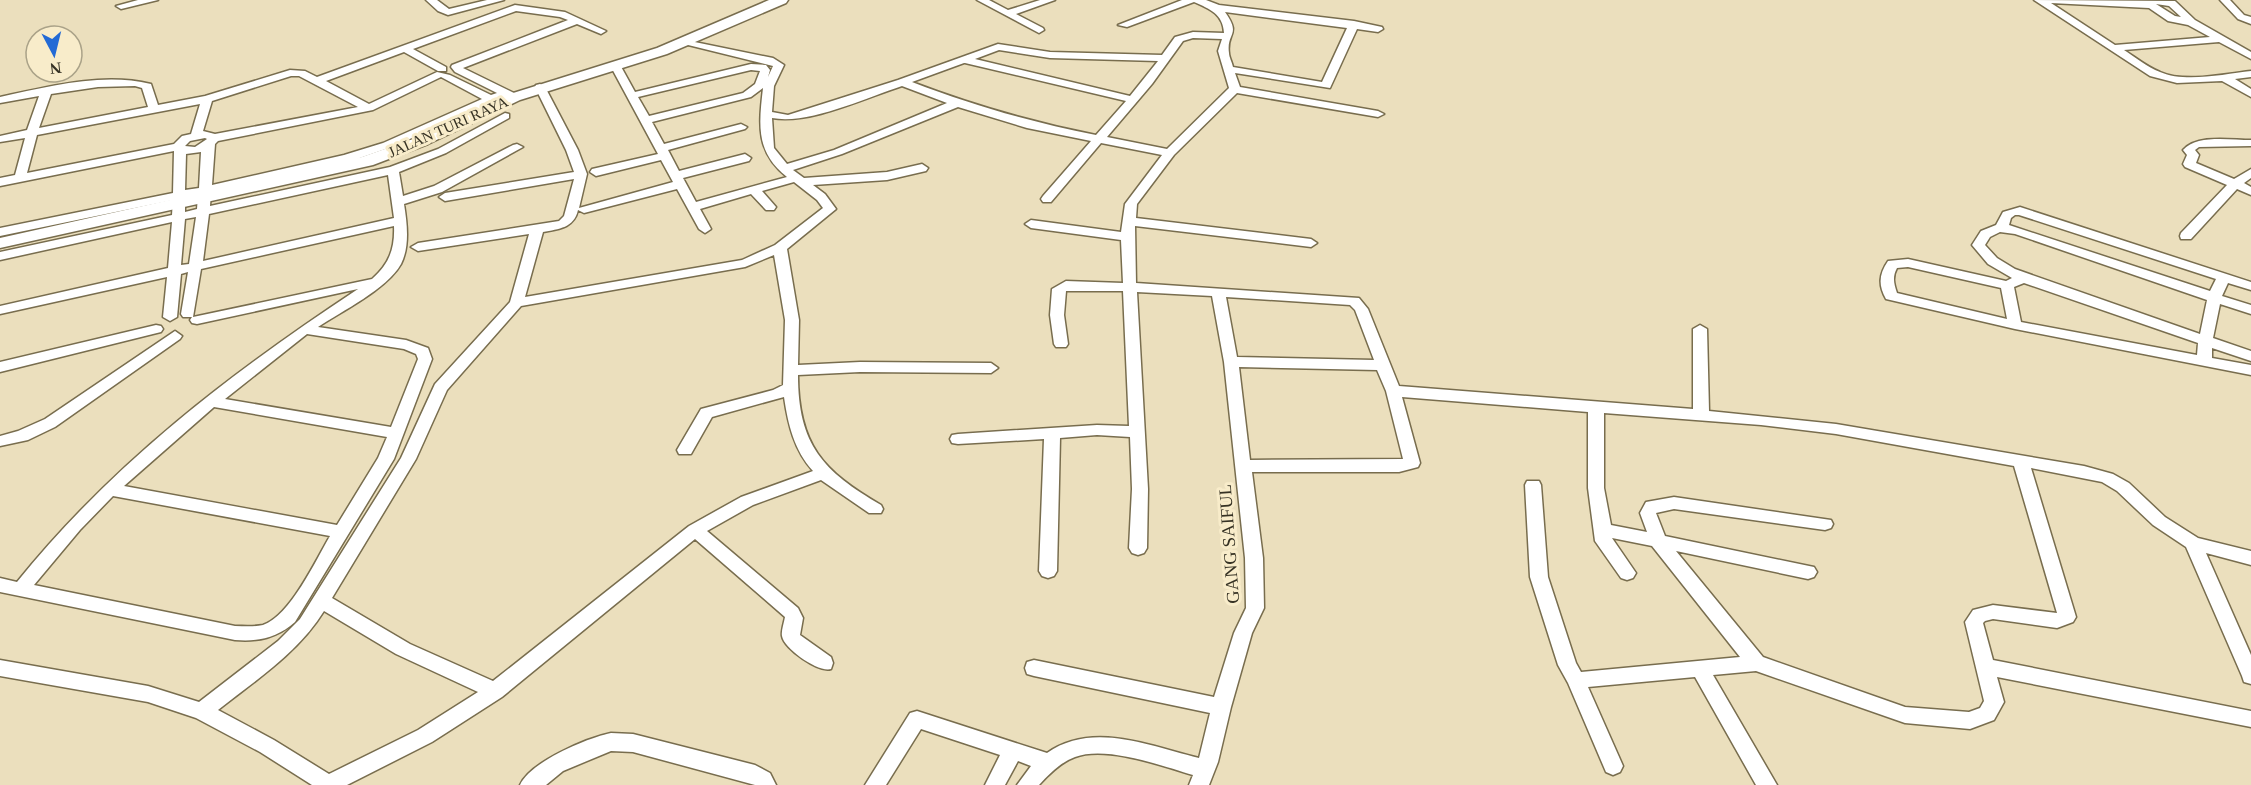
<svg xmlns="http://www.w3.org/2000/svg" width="2251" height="785" viewBox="0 0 2251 785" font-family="Georgia,serif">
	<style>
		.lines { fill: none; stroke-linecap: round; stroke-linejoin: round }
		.street-casing { stroke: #786d4e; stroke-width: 3 }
		.secondary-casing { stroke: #786d4e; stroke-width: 3 }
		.street { fill: #fff; fill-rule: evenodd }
		.secondary { fill: #fff; fill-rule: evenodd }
		.labels { text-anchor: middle; stroke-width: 6; stroke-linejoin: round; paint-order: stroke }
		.far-street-label { font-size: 15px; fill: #363224; stroke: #f8ecca }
		.street-label { font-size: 18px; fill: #363224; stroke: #f8ecca }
	</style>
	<rect width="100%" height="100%" fill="#ebdfbd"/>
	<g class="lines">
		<defs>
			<g id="street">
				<polygon points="138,0 158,0 121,9 116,6"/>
				<polygon points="426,0 437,0 449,9 487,0 504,0 448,15 438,11"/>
				<polygon points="977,0 989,0 1008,10 1040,0 1055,0 1016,14 1043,28 1044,30 1039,33"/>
				<path d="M1182 0H1206L1219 5 1354 21 1382 27 1383 29 1378 32 1357 29 1330 88 1235 73 1240 87 1378 111 1384 114 1378 117 1237 93 1174 155 1137 204 1136 218 1311 239 1317 243 1311 247 1135 226 1136 283 1359 298 1368 309 1399 386 1693 409V329L1700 325 1707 329 1709 411 1836 424 2084 466 2113 474 2129 483 2165 517 2198 538 2251 551V565L2206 553 2251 655V684L2244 682 2242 676 2186 547 2153 525 2117 491 2102 482 2031 468 2076 617 2073 622 2057 628 1993 619 1985 621 1983 623 1993 660 2251 711V727L1997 677 2004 702 1994 720 1970 729 1905 723 1756 671 1713 675 1777 785H1756L1695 677 1588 687 1623 766 1620 772 1613 775 1606 772 1568 683 1558 665 1530 577 1525 485 1527 481H1539L1541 485 1548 577 1576 663 1581 672 1740 657 1652 546 1612 538 1636 573 1633 578 1627 580 1621 578 1595 541 1588 488V412L1402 397 1420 463 1418 467 1399 472H1252L1263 558 1264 608 1252 633 1231 707 1218 762 1209 785H1189L1193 775C1162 766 1106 745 1075 757 1061 762 1049 774 1039 785H1017L1031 766 1018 761 1005 785H985L1000 755 921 729 886 785H865L910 713 917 711 1047 753C1093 721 1149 746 1199 758L1210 713 1034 676 1027 674 1025 668 1027 662 1034 660 1214 697 1234 633 1246 608 1245 558 1224 362 1212 296 1137 292 1148 489 1147 548 1144 553 1138 555 1132 553 1129 548 1132 489 1130 437 1097 435 1060 438 1057 571 1054 576 1048 578 1042 576 1039 571 1044 439 958 444 952 443 950 439 952 435 958 434 1097 425 1129 426 1123 291H1066L1064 315 1068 344 1066 347H1056L1054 344 1050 315 1052 289 1066 281 1123 283 1121 240 1031 228 1025 224 1031 220 1121 232 1125 204 1162 155 1101 143 1051 202H1043L1041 199 1043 196 1091 141 1027 128 958 107 842 154 793 170 804 178 887 172 922 164 928 168 926 171 887 180 813 185 825 194 836 209 787 249 799 320 798 365 860 362 991 363 998 368 991 373 860 372 798 375C798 445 823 471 881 505L883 509 881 513H869L821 480 753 505 707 531 798 608 803 618 800 635 831 657 833 663 831 669C819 673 784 649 782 636 781 631 784 623 785 617L695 539 502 697 432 742 347 785H312L260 752 196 718 148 702 0 676V660L148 686 199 702 278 641 300 619 401 458 435 384 510 302 529 234 418 251 411 247 418 243 559 221 564 216 574 179 445 201 439 197 445 193 574 172 566 150 535 87 536 85 540 84 545 87 578 150 587 174 579 208 673 182 661 160 596 176 590 172 592 169 658 154 610 65 611 63H619L635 92 751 64 766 65 770 70 768 77 773 66 680 43V39L773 58 784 65 774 86 772 112 788 115 898 80 998 44 1050 52 1162 55 1175 37 1193 32 1224 33C1223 14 1210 9 1194 2L1127 27 1118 25ZM1225 12 1347 28 1322 82 1233 67C1232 62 1229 57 1229 53 1226 32 1242 36 1225 12ZM1193 38 1222 39 1218 51 1229 88 1167 149 1107 137 1152 84 1183 41ZM999 50 1050 58 1158 61 1130 96 975 59ZM964 63H965L1126 101 1096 135C1030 122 975 106 912 82ZM751 70 760 71 755 84 743 93 649 116 638 97ZM902 86 947 103 834 150 787 164 774 148 772 118C809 125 865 98 902 86ZM763 88C759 124 755 152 787 177L696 202 683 178 749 161 751 158 745 154 679 171 668 150 745 129 747 127 741 124 664 144 652 122 751 97ZM794 182 817 200 823 208 775 245 742 260 525 297 543 232C559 229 574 228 578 210L584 213 677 189 699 229 705 233 711 229 700 209 751 194 766 210H774L776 207 762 191ZM774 255 785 320 783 385 773 390 701 409 677 450 679 454H691L712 417 784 397C788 424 794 450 813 471L741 497 689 526 493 681 410 644 332 598 416 459 447 390 521 306 745 267ZM1226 297 1350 305 1355 310 1374 360 1237 357ZM1239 367 1377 370 1386 391 1403 459 1250 460ZM1604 413 1761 425 1836 434 2014 466 2057 613 1993 605 1973 610 1965 622 1984 701 1980 708 1969 712 1905 707 1763 657 1676 551 1808 579 1814 577 1817 572 1814 567 1665 536 1656 513 1674 509 1825 530 1831 528 1833 524 1831 520 1674 497 1646 502 1640 513 1647 532 1611 525 1604 488ZM324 611 396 654 478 692 418 730 329 774 274 740 218 710C256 680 298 653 324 611Z"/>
				<path d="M2034 0 2175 1 2195 20 2251 52V59L2219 42 2124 50C2135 57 2147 67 2160 72 2185 83 2224 74 2251 71V77L2235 79 2251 89V97L2222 81 2177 83 2150 76ZM2051 3 2149 8 2168 21 2188 25 2210 37 2115 45ZM2156 4 2169 6 2181 17 2175 16Z"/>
				<polygon points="2220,0 2230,0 2244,15 2251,17 2251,24 2238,19"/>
				<path d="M515 5 565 12 606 31 601 34 577 24 463 68 516 94V98L506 97 500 100V104H491L391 147 351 161 211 192 210 206 390 167 438 149 505 113 509 114V118L446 153 399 172 403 196 434 186 513 145 517 144 523 147 442 192 404 204C407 223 410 246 401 264 387 289 342 311 318 327L406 340 428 348 432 359 394 459 295 622C277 638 258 642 235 640L0 592V578L17 582C113 463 231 373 358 289L197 324 192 323 190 320 192 317H183L181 314 188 272 181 274 177 317 170 321 163 317 167 277 0 314V306L168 268 172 222 0 260V252L172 215 173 200 0 236V228L173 193 174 151 0 186V178L15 175 25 138 0 142V136L27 130 39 96 0 103V97C47 87 102 72 151 84L158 105 205 96 290 70 305 71 317 77ZM516 11 560 17 568 20 452 65 451 67 455 72 497 93 491 95 450 75 437 72 369 104 326 81 404 52 438 71H446V67L413 49ZM291 76H299L358 107 215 134 203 131 212 101ZM441 77 482 99 383 143 344 155 212 185 215 144 218 141 373 110ZM135 86 142 88 148 107 39 128 51 94 98 87ZM200 104 191 134 182 136 174 144 27 173 37 135ZM205 138 207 139 195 147 185 146 190 141ZM201 152 199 188 185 190 186 154ZM388 175 394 218 203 261 209 214ZM198 195 197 209 185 212V198ZM196 217 189 264 181 265 185 219ZM394 226C395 249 389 264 372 279L193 317 201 269ZM307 334 404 349 416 354 418 359 391 427 225 399ZM214 407 387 437 378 458 337 525 124 486ZM113 496 330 536C316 560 290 616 263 625 254 627 244 626 235 626L34 585 80 530Z"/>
				<path d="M2251 140V146L2199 147 2195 150 2199 155 2196 163 2234 179 2251 169V178L2244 183 2251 187V195L2237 189 2191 239H2181L2180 236 2181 233 2227 185 2185 167 2183 164 2187 155 2183 150C2197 134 2230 140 2251 140Z"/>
				<path d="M2020 207 2251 282V290L2228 283 2222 296 2251 305V314L2220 304 2213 338 2251 351V361L2212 348V358L2251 365V375L2015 329 1886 299C1878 285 1879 274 1888 261L1908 259 2006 281 2012 278 1988 264 1972 245 1981 231 1996 225 2003 212ZM2015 215H2019L2216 279 2210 291 2009 225 2011 218ZM2000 232 2015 234 2207 300 2200 334 2015 269 1997 258 1985 245 1990 237ZM1908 267 2001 288 2007 319 1897 293C1894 284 1892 277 1897 268ZM2024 283 2198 343 2197 355 2021 322 2014 287Z"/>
				<polygon points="156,325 161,326 163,329 161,332 0,372 0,362"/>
				<polygon points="175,331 182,336 180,339 55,427 28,440 0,446 0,436 18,431 45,419"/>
				<path d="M611 733 633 734 755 765 770 773 776 785H755L633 752 611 751 563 771 546 785H520C530 762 587 738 611 733Z"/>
			</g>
			<polygon id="secondary" points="769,0 788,0 786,3 667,54 520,100 428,144 373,165 0,248 0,238 362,157 416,138 510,94 657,48"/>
		</defs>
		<use href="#street" class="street-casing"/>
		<use href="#secondary" class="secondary-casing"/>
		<use href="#street" class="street"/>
		<use href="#secondary" class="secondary"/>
	</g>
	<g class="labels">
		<g class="far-street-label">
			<text transform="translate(448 127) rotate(-24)" y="5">JALAN TURI RAYA</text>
		</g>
		<g class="street-label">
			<text transform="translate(1229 544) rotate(-94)" y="6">GANG SAIFUL</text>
		</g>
	</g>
	<g transform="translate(54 54) rotate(173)"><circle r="28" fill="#f8ecca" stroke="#aaa288" stroke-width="1.5"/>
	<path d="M0-4.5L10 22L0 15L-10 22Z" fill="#236ad5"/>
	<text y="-9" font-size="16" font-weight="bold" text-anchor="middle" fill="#363224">N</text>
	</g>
</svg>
